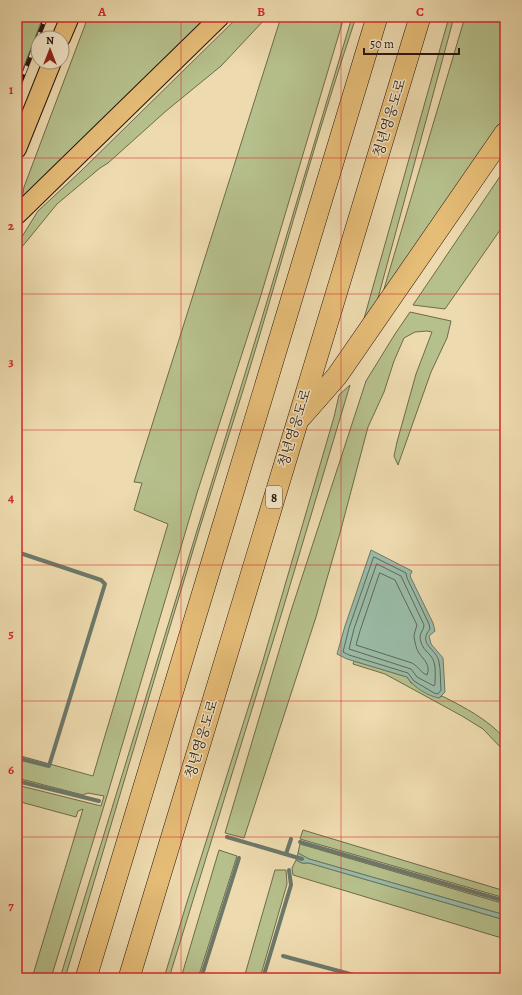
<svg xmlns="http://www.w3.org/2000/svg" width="522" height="995" viewBox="0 0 522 995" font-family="Alegreya,'Noto Serif KR',serif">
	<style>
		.green { fill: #b6c08c; stroke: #6e6a4c }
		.water { fill: #9abba7; stroke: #6c7869 }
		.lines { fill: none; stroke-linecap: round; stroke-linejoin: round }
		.shore { stroke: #60685a; stroke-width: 1 }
		.stream { stroke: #6c7869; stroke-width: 4 }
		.major-casing { stroke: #26140d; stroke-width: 20 }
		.highway-casing { stroke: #26140d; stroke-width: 22 }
		.major { stroke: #e6bd77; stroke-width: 18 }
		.highway { stroke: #e6bd77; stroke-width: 21 }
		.rail-casing { stroke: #26140d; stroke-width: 4.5 }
		.rail { stroke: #f3e7ca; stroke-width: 3; stroke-dasharray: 9; stroke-linecap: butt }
		.grid { fill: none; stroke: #d62828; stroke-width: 1; stroke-opacity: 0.55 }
		.labels { text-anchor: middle; stroke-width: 3; stroke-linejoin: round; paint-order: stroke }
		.shield { fill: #f3e7ca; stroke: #645346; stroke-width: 1 }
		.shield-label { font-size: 13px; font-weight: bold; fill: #26140d }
		.street-label { font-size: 14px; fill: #26140d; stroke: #f3e7ca }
		.neatline { fill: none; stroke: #d62828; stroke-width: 1.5 }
		.grid-label { font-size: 13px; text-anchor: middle; font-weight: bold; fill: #d62828 }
	</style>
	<rect width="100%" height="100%" fill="#eddaae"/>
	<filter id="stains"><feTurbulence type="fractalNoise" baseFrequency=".005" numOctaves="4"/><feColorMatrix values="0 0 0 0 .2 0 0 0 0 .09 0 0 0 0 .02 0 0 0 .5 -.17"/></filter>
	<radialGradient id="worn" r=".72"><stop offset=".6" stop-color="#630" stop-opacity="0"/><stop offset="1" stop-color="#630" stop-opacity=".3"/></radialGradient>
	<g class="green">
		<polygon points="32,17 43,17 17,84 17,22"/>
		<polygon points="88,17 212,17 22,199 24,187"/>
		<polygon points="238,17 267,17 221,66 166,111 108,163 100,168 57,204 17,253 18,243 38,211 81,171"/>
		<polygon points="281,17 344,17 261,295 197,493 107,796 51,978 32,978 83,809 78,811 76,817 17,801 17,785 101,806 104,796 88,793 83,795 17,778 17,755 93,776 168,524 134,510 142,483 134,482"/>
		<path d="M352 17H356C320 124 290 233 258 341 240 402 220 462 201 524 155 675 111 827 65 978H60L259 328Z"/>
		<polygon points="449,17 454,17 368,335 358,340"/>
		<polygon points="465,17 505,17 505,123 378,309"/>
		<polygon points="505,169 505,223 445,309 413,305"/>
		<polygon points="410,312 451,321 447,338 431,372 398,465 394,456 397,442 416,374 432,332 427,331 415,332 404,338 394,361 384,392 368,427 340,533 316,617 244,838 225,833 290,614 366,381 395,334"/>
		<polygon points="350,385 282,612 169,978 164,978 187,902 262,664 334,417 339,395"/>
		<path d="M354 661 407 677 411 683 439 698 442 696C464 707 489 720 505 739V752L483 729 462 716 385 674 353 664Z"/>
		<polygon points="303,830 505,891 505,898 300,839"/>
		<polygon points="300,844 505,904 505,915 309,859 298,853"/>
		<polygon points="219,850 237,856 198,978 181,978"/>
		<polygon points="296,860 302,863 309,863 505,920 505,939 293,875 292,868"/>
		<polygon points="275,870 286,870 287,884 260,978 244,978"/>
	</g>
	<g class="water">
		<path d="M371 550 412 571 410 576 433 623 435 631 429 636 431 644 443 658 445 692 439 698C428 696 413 687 407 677L347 659 337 654 345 626Z"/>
		<polygon points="298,853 309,859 505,915 505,920 309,863 302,863 296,860"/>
	</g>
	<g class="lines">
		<g class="shore">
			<path d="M374 557 406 573 407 578 429 624 430 629C417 644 437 649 439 662 441 671 440 681 441 690L438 694 434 693 414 681 408 673 349 655 343 652 349 628Z"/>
			<path d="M377 564 401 576 424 625C424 630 420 632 420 637 421 651 431 652 434 662 436 668 435 678 435 684L434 686 417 677 411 669 349 649 354 629Z"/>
			<path d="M380 573 395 580 417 625C416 629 414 633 414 637 415 642 416 649 419 653 424 660 431 665 427 675 421 673 418 666 412 663L356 645 360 631Z"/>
		</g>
		<g class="stream">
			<polyline points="17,552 101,580 105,584 49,766 17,758"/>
			<polyline points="17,781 99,801"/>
			<polyline points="227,837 302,859"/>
			<polyline points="300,842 505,901"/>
			<polyline points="286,854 291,839"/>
			<polyline points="283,956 365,978"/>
			<polyline points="201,978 239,858"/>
			<polyline points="263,978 291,885 289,870"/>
		</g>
		<defs>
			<g id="major">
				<polyline points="61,38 70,17"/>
				<polyline points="17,149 52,62"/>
				<polyline points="17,215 220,17"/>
			</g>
			<g id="highway">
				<polyline points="301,417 337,376 505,133"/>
				<polyline points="86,978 377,17"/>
				<polyline points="129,978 420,17"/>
			</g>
		</defs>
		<use href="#major" class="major-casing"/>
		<use href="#highway" class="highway-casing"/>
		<use href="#major" class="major"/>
		<use href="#highway" class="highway"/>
		<defs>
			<polyline id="rail" points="17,91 46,17"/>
		</defs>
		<use href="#rail" class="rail-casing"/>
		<use href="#rail" class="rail"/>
	</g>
	<path class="grid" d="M181 17V978M341 17V978M17 158H505M17 294H505M17 430H505M17 565H505M17 701H505M17 837H505"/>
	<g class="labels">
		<rect class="shield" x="266" y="486" width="16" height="22" rx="3"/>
		<g class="shield-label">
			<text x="274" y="502">8</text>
		</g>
		<g class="street-label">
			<text transform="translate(389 118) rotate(-73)" y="5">청년영웅도로</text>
			<text transform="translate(294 428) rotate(-73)" y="5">청년영웅도로</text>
			<text transform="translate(201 739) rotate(-73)" y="5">청년영웅도로</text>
		</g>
	</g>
	<rect width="522" height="995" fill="none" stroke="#eddaae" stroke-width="44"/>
	<g transform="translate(50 50)"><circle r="19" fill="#f3e7ca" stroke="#a1937e"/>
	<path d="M0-3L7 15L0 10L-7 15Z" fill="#8f2418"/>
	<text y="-6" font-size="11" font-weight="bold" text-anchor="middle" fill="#26140d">N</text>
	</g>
	<path d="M364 48v6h95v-6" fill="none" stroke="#26140d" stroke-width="2"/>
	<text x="370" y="48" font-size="12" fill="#26140d" stroke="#f3e7ca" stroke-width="3" paint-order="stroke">50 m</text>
	<rect x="22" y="22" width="478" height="951" class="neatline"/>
	<g class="grid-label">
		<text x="102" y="16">A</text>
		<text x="261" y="16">B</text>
		<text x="420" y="16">C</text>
		<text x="11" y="94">1</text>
		<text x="11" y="230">2</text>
		<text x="11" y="366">3</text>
		<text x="11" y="502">4</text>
		<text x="11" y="638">5</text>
		<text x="11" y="774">6</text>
		<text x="11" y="910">7</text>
	</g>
	<rect width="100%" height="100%" filter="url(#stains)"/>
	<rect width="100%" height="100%" fill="url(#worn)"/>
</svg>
